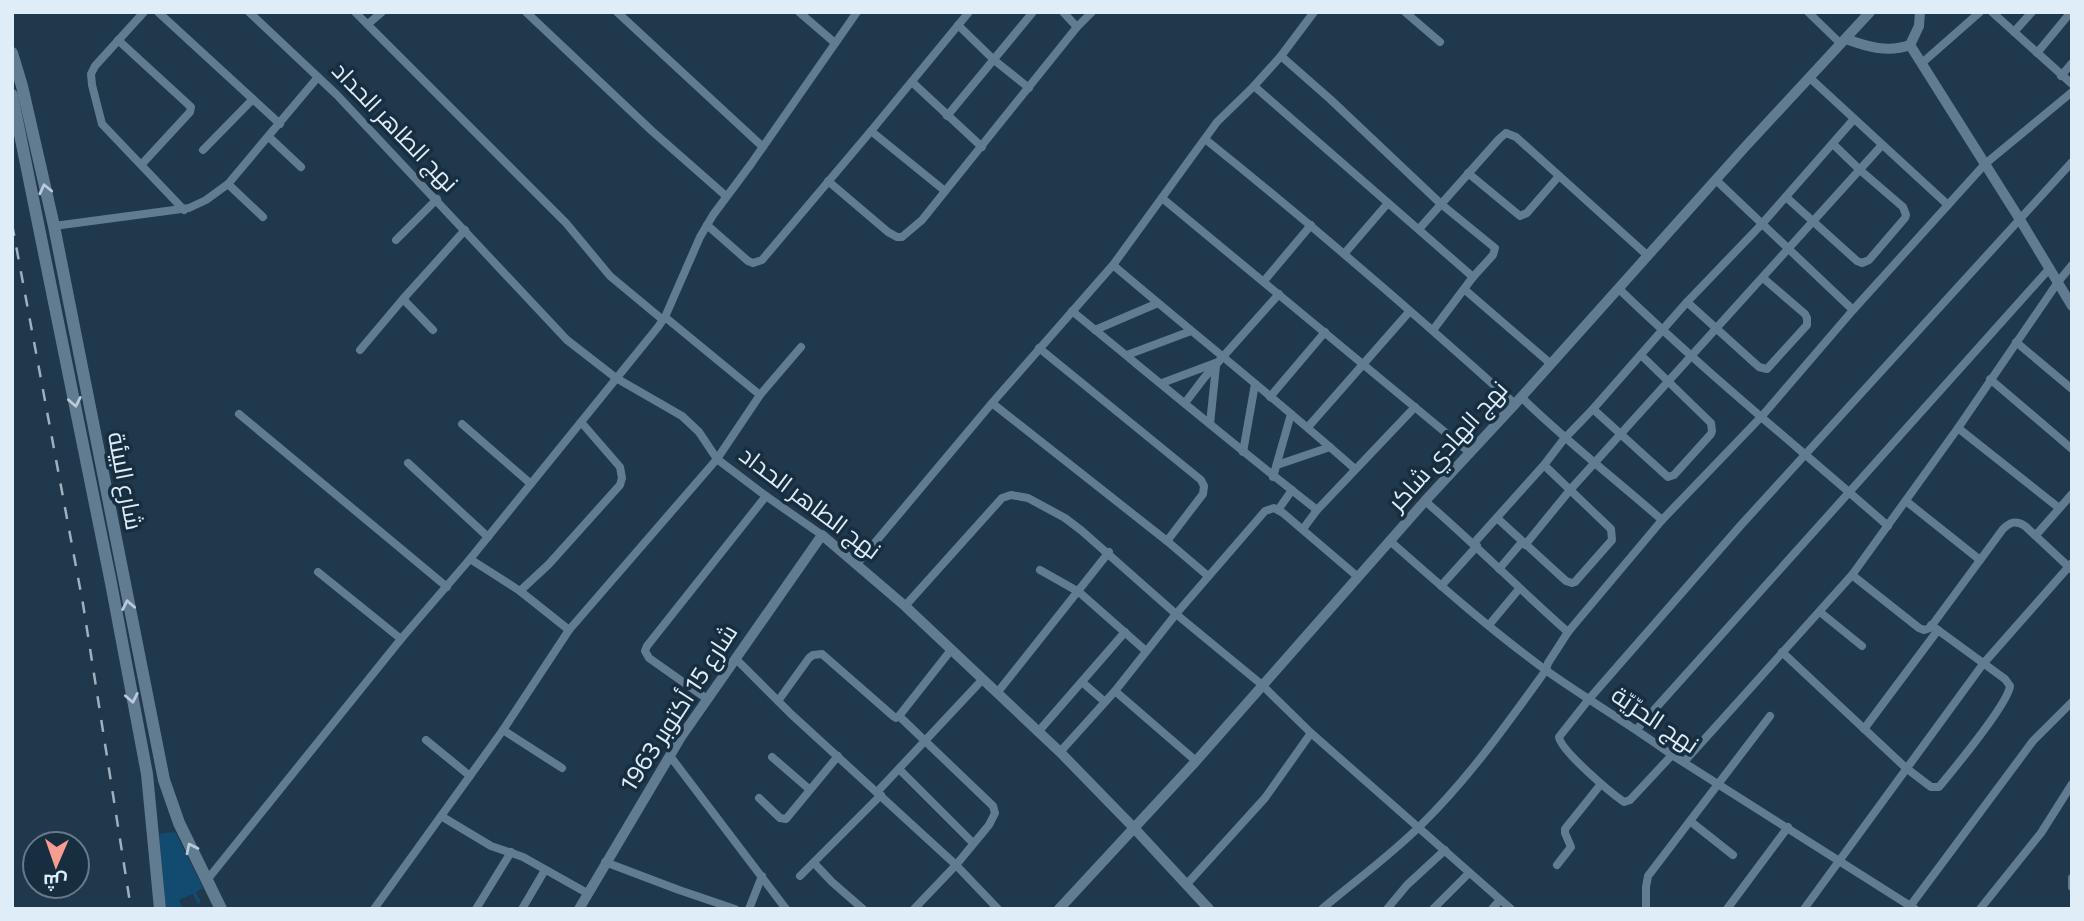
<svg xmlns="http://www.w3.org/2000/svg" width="2084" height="921" viewBox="0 0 2084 921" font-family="Commissioner,Cairo,sans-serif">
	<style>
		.green { fill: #124b70 }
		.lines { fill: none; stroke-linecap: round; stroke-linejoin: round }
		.minor { stroke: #617c91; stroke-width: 8 }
		.tertiary { stroke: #617c91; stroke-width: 10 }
		.secondary { stroke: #617c91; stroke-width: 12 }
		.rail { stroke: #9eb0be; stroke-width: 2.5; stroke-dasharray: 12 12; stroke-linecap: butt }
		.oneway { stroke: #b9cbda }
		.labels { text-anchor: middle; stroke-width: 7; stroke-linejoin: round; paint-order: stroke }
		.street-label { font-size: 24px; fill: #dfedf9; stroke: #162e40 }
	</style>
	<rect width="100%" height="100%" fill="#20384b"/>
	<polygon class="green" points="175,832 203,888 196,892 201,902 198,904 193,894 179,900 183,909 166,909 159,834"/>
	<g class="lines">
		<g class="minor">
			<polyline points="144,12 95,66 91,74 92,85 102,124 184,210"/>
			<polyline points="158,12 280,124"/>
			<polyline points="249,12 337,95 567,340 616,378 682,416 699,432 717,459 766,496 822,535"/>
			<polyline points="355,12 566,223 610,276 663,320"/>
			<polyline points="526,12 652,131 726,196"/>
			<polyline points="617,12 763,147"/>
			<polyline points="799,12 835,43"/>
			<polyline points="1063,12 1077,27"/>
			<polyline points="1405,12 1440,42"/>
			<polyline points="1808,12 1841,44"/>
			<polyline points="1992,12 2072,84"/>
			<polyline points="368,24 382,12"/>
			<polyline points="958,25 994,60 1029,88"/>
			<polyline points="2014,32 2032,12"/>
			<polyline points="118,40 191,107 190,112 142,164"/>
			<polyline points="2037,53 2071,12"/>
			<polyline points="1281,56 1330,99 1441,204 1495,248 1493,255 1473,277 1433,330"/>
			<polyline points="1922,63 1980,12"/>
			<polyline points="2061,76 2072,63"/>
			<polyline points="1810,78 1948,205"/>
			<polyline points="912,82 982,147"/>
			<polyline points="1254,86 1473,277"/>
			<polyline points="947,116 1033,12"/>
			<polyline points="871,131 945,191"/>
			<polyline points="269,137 301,167"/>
			<path d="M1205 139C1311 224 1414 313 1515 404"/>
			<polyline points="203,150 253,99"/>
			<polyline points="1468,173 1520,216 1527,213 1559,176"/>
			<polyline points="1716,180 1853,310"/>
			<polyline points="828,181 888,232 897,237 902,237 922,220 1077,27 1092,12"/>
			<polyline points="1786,197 1857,261 1862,263 1869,260 1905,218 1906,215 1903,207 1860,170 1833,144"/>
			<polyline points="1162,198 1469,452"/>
			<polyline points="263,217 228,184 318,77"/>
			<polyline points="707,225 748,261 753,263 762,260 871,131 969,12"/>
			<polyline points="54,226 189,208 206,200 228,184"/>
			<polyline points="1419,229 1499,139 1506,133 1516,137 1648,256"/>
			<polyline points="396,240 437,199"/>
			<polyline points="1344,254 1388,203"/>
			<path d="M1113 265C1193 333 1276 399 1355 469"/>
			<polyline points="1264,281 1311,225"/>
			<polyline points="1464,289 1551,364"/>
			<path d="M1619 289C1705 372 1798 447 1888 526"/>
			<polyline points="403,299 433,330"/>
			<polyline points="1687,302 1759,367 1767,369 1807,325 1807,318 1805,314 1763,278"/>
			<path d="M1072 311C1154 378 1234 445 1317 510"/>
			<polyline points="665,317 760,395"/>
			<polyline points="1095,330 1158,303"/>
			<polyline points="2016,342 2072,389"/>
			<polyline points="1039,348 1201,480 1204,486 1203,494 1167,541"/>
			<polyline points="360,350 403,299 465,230"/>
			<polyline points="1127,355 1191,331"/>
			<polyline points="1990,379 2072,449"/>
			<polyline points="1162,383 1218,362"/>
			<polyline points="1270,397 1325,332"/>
			<path d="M1521 397C1566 441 1615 479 1662 520"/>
			<polyline points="992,403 1167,541 1208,576"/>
			<polyline points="1185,403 1204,378 1279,294"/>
			<polyline points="1593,409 1668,477 1674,475 1711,434 1712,431 1711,423 1641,355"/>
			<polyline points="239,414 447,587"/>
			<polyline points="462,424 531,484"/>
			<polyline points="1210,424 1216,366"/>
			<polyline points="1308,427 1409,312"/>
			<polyline points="1958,428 2059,508"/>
			<polyline points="1243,452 1255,384"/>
			<polyline points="408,463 488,537"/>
			<polyline points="1277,465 1330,447"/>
			<polyline points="1273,477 1291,414"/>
			<path d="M1425 501C1474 543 1519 589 1568 632"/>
			<polyline points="1906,501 1980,560"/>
			<polyline points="1278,510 1292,490"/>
			<polyline points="1497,518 1566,581 1572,583 1575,582 1612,540 1611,529 1544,465"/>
			<polyline points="1303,529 1317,510 1415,407"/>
			<polyline points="2036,535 2072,494"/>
			<path d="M1390 541C1441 586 1492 631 1547 671 1588 700 1631 725 1672 755L1915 909"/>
			<polyline points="1474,543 1544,465 1564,439 1593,409 1687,302 1761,225 1854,119"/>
			<polyline points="1525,545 1570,490 1882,145"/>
			<polyline points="470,559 520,591 569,630"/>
			<polyline points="857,564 992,403 1113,265 1217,122 1254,86 1281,56 1314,12"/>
			<polyline points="1499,569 1522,542"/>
			<polyline points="1040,570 1079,592 1146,651"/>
			<polyline points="318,572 401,639"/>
			<path d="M1852 575 1919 628 1924 630 1930 628 2003 529C2010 522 2016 520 2025 526L2071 569"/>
			<polyline points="1441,586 1477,546"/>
			<polyline points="520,591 549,564 620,485 622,478 620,467 581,422"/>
			<polyline points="905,606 1002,498 1011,495 1028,498 1065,518 1082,531 1176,614 1261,684 1311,733 1511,909"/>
			<polyline points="1820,612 1862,646"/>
			<polyline points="1489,625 1519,589"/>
			<path d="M1782 652 1906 768 1931 787H1939C1953 770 2008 704 2010 686L2005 679 1931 625"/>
			<polyline points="736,659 791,714 956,865 998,909"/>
			<polyline points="1082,682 1105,702"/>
			<polyline points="1115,691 1196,761"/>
			<polyline points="997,693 1109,552"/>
			<polyline points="707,699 649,658 645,651 647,646 766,496"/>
			<polyline points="778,701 809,658 813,655 822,654 893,716 896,718 899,716 993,806 995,813 989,825 956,865 914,909"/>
			<polyline points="899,716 951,650"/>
			<polyline points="1637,729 2050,268"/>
			<polyline points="1864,729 1938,630"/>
			<polyline points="503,730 562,768"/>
			<polyline points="1038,732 1125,632"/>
			<polyline points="426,740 470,776"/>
			<polyline points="1060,752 1115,691 1176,614 1265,511 1274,508 1283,513 1358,577"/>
			<path d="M1672 755 1630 800 1624 802C1611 793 1561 751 1559 737L1589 699 1741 525 2072 162"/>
			<polyline points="670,756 786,909"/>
			<polyline points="772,757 809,789"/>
			<polyline points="1684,762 1852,575 1958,428 2058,282 2072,265"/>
			<polyline points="899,769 973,843"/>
			<polyline points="877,792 982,680"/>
			<polyline points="759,798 780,818 786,819 838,756"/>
			<polyline points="441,816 491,846 523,857 587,893"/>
			<polyline points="1690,821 1733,855"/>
			<polyline points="605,862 679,890 735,909"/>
			<polyline points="814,863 832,882 863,909"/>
			<polyline points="1557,865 1571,847 1565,833 1565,829 1601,784"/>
			<polyline points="800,876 881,795"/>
			<polyline points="2072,878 2072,887"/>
			<polyline points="207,880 401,639 470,559 658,327 665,317 700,237 713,215 751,164 857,12"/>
			<polyline points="1186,885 1265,798 1311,733"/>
			<polyline points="374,909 503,730 569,630 717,459 760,395 801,347"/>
			<polyline points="476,909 511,852"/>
			<polyline points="522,909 545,870"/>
			<polyline points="749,909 762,876"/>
			<path d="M1322 909C1355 881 1391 855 1421 825 1469 778 1507 724 1546 670L1548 663 1568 632 1662 520 1762 416 1853 310 1985 164 2072 92"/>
			<polyline points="1387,909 1407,885 1445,850"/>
			<polyline points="1433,909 1469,873"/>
			<polyline points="1492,909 1500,900"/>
			<polyline points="1646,909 1646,887 1648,876 1770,716"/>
			<polyline points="1727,909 1788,827"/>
			<polyline points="1804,909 1983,664 2072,563"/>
			<polyline points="1908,909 2033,741 2072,702"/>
			<polyline points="1980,909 2041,833 2072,784"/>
		</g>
		<g class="tertiary">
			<path d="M1846 39C1868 47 1888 53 1910 45L1919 26 1920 12"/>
			<polyline points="1910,45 2019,218 2072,306"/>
			<polyline points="579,909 681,737 822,535 905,606 1060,752 1134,828 1209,909"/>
			<polyline points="1059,909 1196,761 1425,501 1515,404 1745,147 1870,12"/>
		</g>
		<g class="secondary">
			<polyline points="12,53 22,86 54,226 164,780 179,823 221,909"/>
			<polyline points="12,95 111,583 147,774 160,909"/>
		</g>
		<polyline class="rail" points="12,224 83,604 131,909"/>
	</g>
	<defs><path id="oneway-chevron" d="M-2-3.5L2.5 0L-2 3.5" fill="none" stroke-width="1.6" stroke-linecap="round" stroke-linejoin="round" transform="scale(1.75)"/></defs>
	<g class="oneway">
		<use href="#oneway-chevron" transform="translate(45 189) rotate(-103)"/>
		<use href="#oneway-chevron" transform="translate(75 402) rotate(79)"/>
		<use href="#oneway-chevron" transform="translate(128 605) rotate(-101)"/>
		<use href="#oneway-chevron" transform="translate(132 698) rotate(79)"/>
		<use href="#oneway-chevron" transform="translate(191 848) rotate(-116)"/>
	</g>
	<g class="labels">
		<g class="street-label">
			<text transform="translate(395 127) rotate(46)" y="8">نهج الطاهر الحداد</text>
			<text transform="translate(1448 446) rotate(-48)" y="8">نهج الهادي شاكر</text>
			<text transform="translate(125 481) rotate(79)" y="8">شارع البيئة</text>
			<text transform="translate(810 503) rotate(37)" y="8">نهج الطاهر الحداد</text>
			<text transform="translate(679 708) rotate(-57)" y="8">شارع 15 أكتوبر 1963</text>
			<text transform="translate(1655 720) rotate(34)" y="8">نهج الحرّيّة</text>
		</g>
	</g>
	<rect width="2084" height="921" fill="none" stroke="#dfedf9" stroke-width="28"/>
	<g transform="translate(56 865) rotate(182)"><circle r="33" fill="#162e40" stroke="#667a8a" stroke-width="2"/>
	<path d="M0-5L12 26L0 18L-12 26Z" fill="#f59d90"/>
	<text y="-10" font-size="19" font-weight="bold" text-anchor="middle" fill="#dfedf9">ش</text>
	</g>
</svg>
